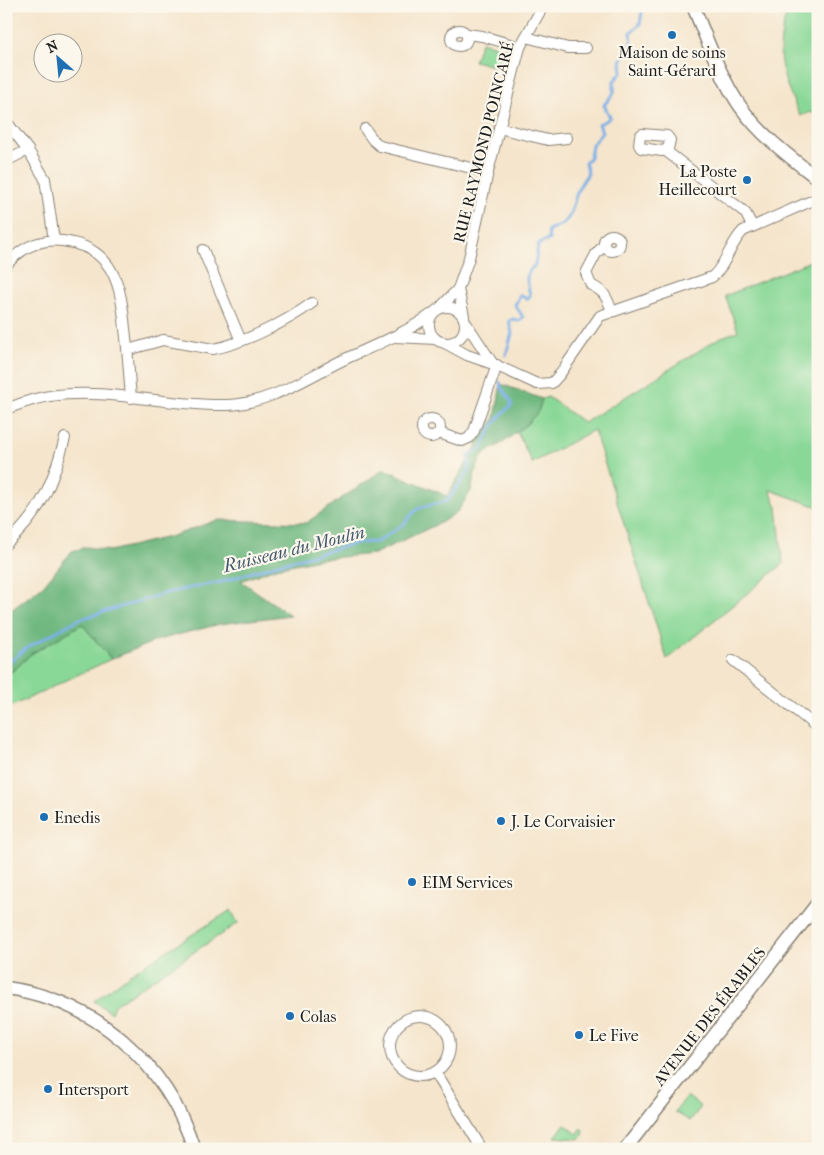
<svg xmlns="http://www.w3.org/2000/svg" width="824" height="1155" viewBox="0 0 824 1155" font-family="'IM FELL French Canon',serif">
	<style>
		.green { fill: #8ad897; stroke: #537a5a }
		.forest { fill: #6fb880; stroke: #466a4e }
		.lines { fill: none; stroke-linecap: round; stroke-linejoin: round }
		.stream { stroke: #79afe7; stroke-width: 3 }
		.minor-casing { stroke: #888074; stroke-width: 12 }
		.tertiary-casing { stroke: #888074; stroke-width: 15 }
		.minor { stroke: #fff; stroke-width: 10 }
		.tertiary { stroke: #fff; stroke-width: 12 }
		.poi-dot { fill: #1f6fb2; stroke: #fbf7ec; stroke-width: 2 }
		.labels { text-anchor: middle; stroke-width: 4.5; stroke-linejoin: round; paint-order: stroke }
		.poi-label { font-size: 16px; fill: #1c1c1c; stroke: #fbf7ec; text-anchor: start }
		.street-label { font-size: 16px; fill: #1c1c1c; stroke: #fbf7ec }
		.water-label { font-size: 18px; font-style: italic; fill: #41576d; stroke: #fbf7ec }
	</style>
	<rect width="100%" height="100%" fill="#fbf7ec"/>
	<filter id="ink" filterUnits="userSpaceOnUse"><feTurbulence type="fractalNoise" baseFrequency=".02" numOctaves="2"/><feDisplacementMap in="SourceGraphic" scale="10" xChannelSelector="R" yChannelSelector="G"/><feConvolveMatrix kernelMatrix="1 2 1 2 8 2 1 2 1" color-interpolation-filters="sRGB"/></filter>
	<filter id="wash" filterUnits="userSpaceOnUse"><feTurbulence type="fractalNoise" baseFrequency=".0096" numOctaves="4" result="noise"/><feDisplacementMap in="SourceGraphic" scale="20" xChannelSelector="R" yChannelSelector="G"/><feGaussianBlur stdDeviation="1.12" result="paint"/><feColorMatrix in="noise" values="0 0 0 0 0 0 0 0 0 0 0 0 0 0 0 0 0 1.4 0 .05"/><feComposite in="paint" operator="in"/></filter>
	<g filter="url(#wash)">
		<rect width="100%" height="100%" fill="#f5e5cc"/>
		<g class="green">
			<path d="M789 6H818V117L811 112 800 116C780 72 773 54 789 6Z"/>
			<polygon points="481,42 509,49 510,53 505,69 474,61"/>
			<polygon points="818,258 818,507 770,490 777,507 783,564 667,659 594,430 532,463 517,432 538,412 542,399 548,397 584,423 719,338 738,331 725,296"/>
			<polygon points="82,624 111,659 6,709 6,674 14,670 31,654"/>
			<polygon points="231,910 238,923 114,1005 111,1013 94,1001 130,974"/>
			<polygon points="687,1096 701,1107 690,1121 675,1112"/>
			<polygon points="565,1124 577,1134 582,1128 584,1131 583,1136 579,1139 555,1137"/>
		</g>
		<polygon class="forest" points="501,384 542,399 538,412 527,424 504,442 482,455 475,473 471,491 458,511 442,522 374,554 319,559 275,568 241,581 290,615 220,624 158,640 111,659 82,624 31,654 14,670 6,674 6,614 43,586 72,551 87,547 110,551 173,536 217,520 306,523 384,469 447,496 483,435 495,418"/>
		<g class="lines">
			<g class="stream">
				<path d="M506 355 512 333 509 321 513 319 519 321 523 317 515 305 520 295 527 299 530 296C528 280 522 277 535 265L538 245 542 242 549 240 548 230C575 221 569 213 578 190 580 184 585 179 588 173L585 163 590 157 592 145 602 132 599 124 607 120 610 117 604 105 614 93V81L622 72C622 68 620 63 622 59 629 46 633 48 631 32L640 24 643 6"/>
				<path d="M6 665 25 649 77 620 170 592 221 582 278 564 358 543 377 542 404 524 413 513 419 508 447 501 469 471V455L483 448C487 432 499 415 512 405 511 396 500 391 500 382"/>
			</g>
		</g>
	</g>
	<g filter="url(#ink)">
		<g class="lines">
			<defs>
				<g id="minor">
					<circle cx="459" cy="38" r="8"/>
					<polyline points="467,34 482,36 520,47"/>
					<polyline points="526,37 568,48 586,48"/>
					<polyline points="6,121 28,150 45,179 54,240"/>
					<polyline points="499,128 548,140 567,138"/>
					<polyline points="365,129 373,140 380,146 488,172"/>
					<polygon points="642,134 667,136 670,140 668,149 662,151 641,148 639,145 640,136"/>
					<polyline points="666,151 742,210 746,214 752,226"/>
					<polyline points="6,161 28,150"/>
					<circle cx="612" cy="243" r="8"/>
					<path d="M604 245 596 254 586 273 591 285C605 292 606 296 612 311"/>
					<polyline points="203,250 241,341"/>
					<path d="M6 265C21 248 40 238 63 241 114 248 121 285 125 329 128 352 129 375 131 398"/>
					<polyline points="458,289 464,316"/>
					<circle cx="447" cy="325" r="18"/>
					<polyline points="440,308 458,289 469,258 488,172 520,47 543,6"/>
					<polyline points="466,323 493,364"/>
					<polyline points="395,337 436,339"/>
					<path d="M443 342 467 355 493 364 537 384 552 383 560 374 600 316 712 277C725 267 730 244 743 231L818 198"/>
					<path d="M128 350 163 340 213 349C242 344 288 321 312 303"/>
					<path d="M6 409C20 404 34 398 50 396 109 387 168 407 227 405 269 404 306 378 343 360 373 346 407 333 433 313"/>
					<circle cx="431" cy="428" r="9"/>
					<polyline points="439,433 462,441 469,438 474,431 497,365"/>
					<path d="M6 544C41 514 53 482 65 438"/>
					<polyline points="733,660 818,728"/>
					<circle cx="420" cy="1046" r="30"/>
					<polyline points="435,1072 482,1149"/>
				</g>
				<g id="tertiary">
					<path d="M693 6C707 39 720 77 740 106 761 136 790 157 818 179"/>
					<path d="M6 988C95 1000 167 1064 194 1149"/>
					<polyline points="625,1149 818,903"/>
				</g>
			</defs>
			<use href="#minor" class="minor-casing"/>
			<use href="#tertiary" class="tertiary-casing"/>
			<use href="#minor" class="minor"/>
			<use href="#tertiary" class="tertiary"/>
		</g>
	</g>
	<g class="poi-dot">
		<circle cx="672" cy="35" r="5"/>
		<circle cx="747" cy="180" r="5"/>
		<circle cx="44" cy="817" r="5"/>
		<circle cx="501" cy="821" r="5"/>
		<circle cx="412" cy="882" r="5"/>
		<circle cx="290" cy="1016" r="5"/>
		<circle cx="579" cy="1035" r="5"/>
		<circle cx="48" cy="1089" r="5"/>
	</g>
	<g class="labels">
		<g class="poi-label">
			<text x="672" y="58" text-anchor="middle">Maison de soins<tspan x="672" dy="18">Saint-Gérard</tspan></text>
			<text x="737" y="177" text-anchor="end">La Poste<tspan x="737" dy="18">Heillecourt</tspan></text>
			<text x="54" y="823">Enedis</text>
			<text x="511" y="827">J. Le Corvaisier</text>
			<text x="422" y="888">EIM Services</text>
			<text x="300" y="1022">Colas</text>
			<text x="589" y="1041">Le Five</text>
			<text x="58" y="1095">Intersport</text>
		</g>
		<g class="street-label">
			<text transform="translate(483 142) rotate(-76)" y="6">RUE RAYMOND POINCARÉ</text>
			<text transform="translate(709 1016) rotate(-52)" y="6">AVENUE DES ÉRABLES</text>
		</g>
		<g class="water-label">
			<text transform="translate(294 549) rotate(-14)" y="6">Ruisseau du Moulin</text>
		</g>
	</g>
	<rect width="824" height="1155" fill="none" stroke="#fbf7ec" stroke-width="25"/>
	<g transform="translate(58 58) rotate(333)"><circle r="24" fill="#fbf7ec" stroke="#a29f99"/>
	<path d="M0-4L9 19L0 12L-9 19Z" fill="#1f6fb2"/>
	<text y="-8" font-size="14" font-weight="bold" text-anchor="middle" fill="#1c1c1c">N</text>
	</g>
</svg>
